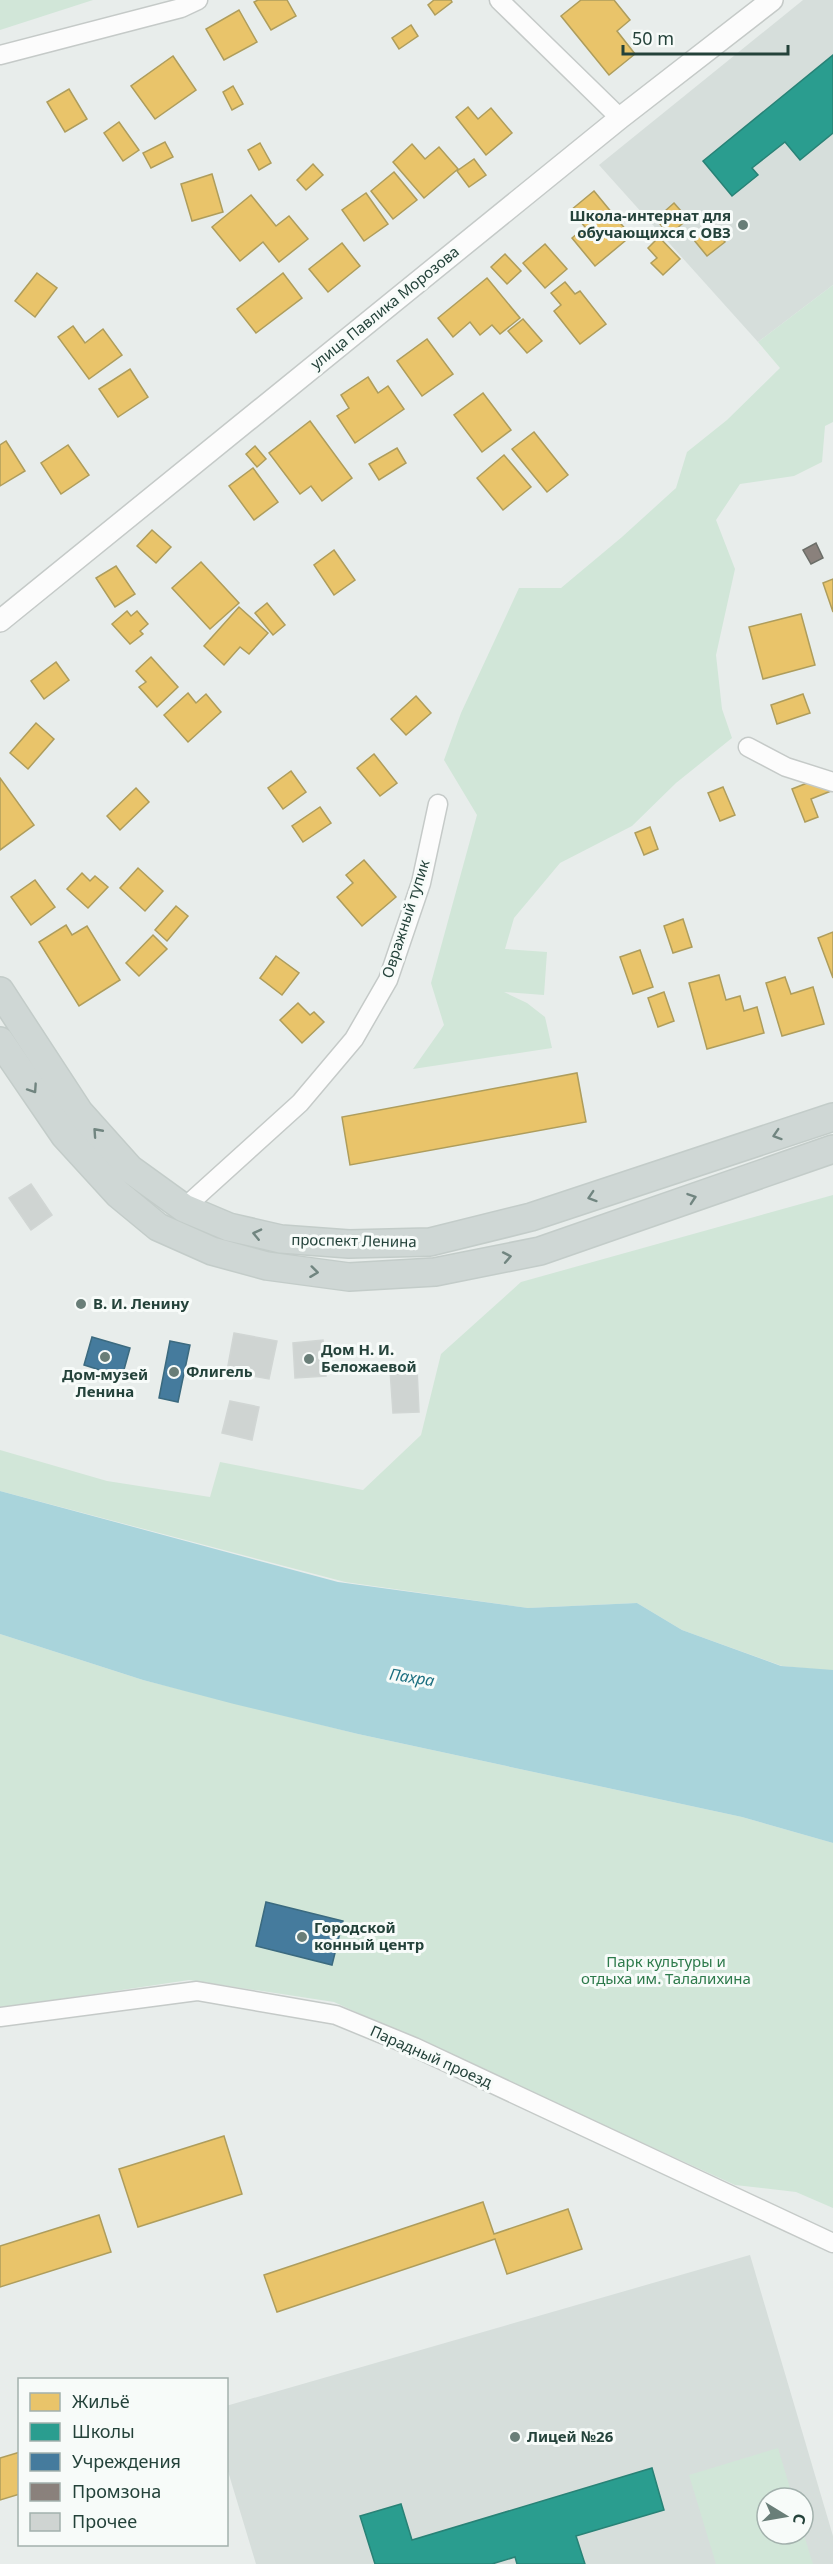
<svg xmlns="http://www.w3.org/2000/svg" width="833" height="2564" viewBox="0 0 833 2564" font-family="'Noto Sans',sans-serif">
	<style>
		.built { fill: #d6dedb; fill-rule: evenodd }
		.green { fill: #d1e6d8 }
		.water { fill: #a9d4db }
		.homes { fill: #e9c46a; stroke: #ae9d5c; stroke-width: 1.5 }
		.schools { fill: #2a9d8f; stroke: #288276; stroke-width: 1.5 }
		.public { fill: #457b9d; stroke: #3b6a7f; stroke-width: 1.5 }
		.industry { fill: #8a817c; stroke: #6b6e68; stroke-width: 1.5 }
		.building { fill: #cfd4d2; stroke: #d1d6d4; stroke-width: 1.5 }
		.lines { fill: none; stroke-linecap: round; stroke-linejoin: round }
		.minor-casing { stroke: #c5cac8; stroke-width: 21 }
		.tertiary-casing { stroke: #c5cac8; stroke-width: 24 }
		.primary-casing { stroke: #c3ccc9; stroke-width: 30 }
		.minor { stroke: #fcfcfc; stroke-width: 18 }
		.tertiary { stroke: #fcfcfc; stroke-width: 21 }
		.primary { stroke: #cfd7d5; stroke-width: 27 }
		.oneway { stroke: #718580 }
		.poi-dot { fill: #697e78; stroke: #f7fbf9; stroke-width: 2 }
		.labels { text-anchor: middle; stroke-width: 6; stroke-linejoin: round; paint-order: stroke }
		.poi-label { font-size: 15px; font-weight: bold; fill: #24423a; stroke: #f7fbf9; text-anchor: start }
		.street-label { font-size: 15px; fill: #24423a; stroke: #f7fbf9 }
		.park-label { font-size: 15px; fill: #2d7a4b; stroke: #f7fbf9 }
		.water-label { font-size: 16px; font-style: italic; fill: #1c6f80; stroke: #f7fbf9 }
	</style>
	<rect width="100%" height="100%" fill="#e8edeb"/>
	<g class="built">
		<polygon points="803,0 833,0 833,285 758,342 599,165"/>
		<path d="M750 2255 833 2536V2564H256L227 2468 226 2406ZM767 2498H803V2534H767Z"/>
	</g>
	<g class="green">
		<polygon points="0,0 93,0 0,30"/>
		<polygon points="833,285 833,422 825,426 822,462 794,476 740,484 716,520 735,569 716,655 722,709 732,738 676,783 632,826 560,863 514,918 505,949 547,952 544,995 504,992 527,1003 545,1017 552,1048 413,1069 444,1025 431,983 477,815 444,760 461,713 519,588 561,588 622,537 676,488 687,452 727,420 780,368 758,342"/>
		<polygon points="833,1195 833,1671 782,1666 682,1630 637,1603 528,1608 345,1582 0,1491 0,1450 107,1481 210,1497 220,1462 363,1490 421,1435 441,1354 521,1282"/>
		<polygon points="0,1634 143,1680 358,1734 742,1817 833,1843 833,2208 796,2192 735,2185 334,2002 189,1980 0,2008"/>
		<polygon points="778,2448 793,2498 767,2498 767,2534 803,2534 803,2532 813,2564 716,2564 689,2475"/>
	</g>
	<polygon class="water" points="0,1491 338,1582 528,1608 637,1603 682,1630 781,1666 833,1670 833,1843 742,1817 358,1734 234,1704 143,1680 0,1634"/>
	<g class="homes">
		<polygon points="258,0 287,0 296,16 271,30 254,2"/>
		<polygon points="434,0 451,0 452,2 435,15 428,5"/>
		<polygon points="581,0 614,0 630,20 617,31 635,54 609,75 561,16"/>
		<polygon points="239,10 257,42 224,60 206,29"/>
		<polygon points="411,25 418,36 399,49 392,38"/>
		<polygon points="173,56 196,90 155,119 131,86"/>
		<polygon points="233,86 243,104 232,110 223,92"/>
		<polygon points="69,89 87,119 65,132 47,102"/>
		<polygon points="468,107 478,119 491,108 512,133 486,155 456,117"/>
		<polygon points="119,122 139,150 123,161 104,133"/>
		<polygon points="165,142 173,157 151,168 143,153"/>
		<polygon points="260,143 271,163 259,170 248,150"/>
		<polygon points="412,144 425,159 439,147 458,169 424,198 393,162"/>
		<polygon points="474,159 486,175 469,187 457,171"/>
		<polygon points="313,164 323,175 306,190 297,180"/>
		<polygon points="394,172 417,200 393,219 371,191"/>
		<polygon points="212,174 223,212 192,221 181,184"/>
		<polygon points="594,191 631,236 595,266 572,238 585,227 571,210"/>
		<polygon points="366,193 388,224 364,241 342,210"/>
		<polygon points="251,195 276,226 289,216 308,239 279,262 263,242 240,261 212,227"/>
		<polygon points="674,203 688,219 669,235 656,219"/>
		<polygon points="712,226 725,242 707,256 694,240"/>
		<polygon points="659,237 680,259 663,275 651,263 657,258 648,248"/>
		<polygon points="342,243 360,266 328,292 309,269"/>
		<polygon points="545,244 567,269 545,288 523,263"/>
		<polygon points="505,254 521,271 507,284 491,267"/>
		<polygon points="37,273 57,288 35,317 15,301"/>
		<polygon points="283,273 302,298 256,333 237,309"/>
		<polygon points="487,278 520,318 500,334 492,325 480,335 470,322 453,337 438,318"/>
		<polygon points="565,282 575,294 580,291 606,324 580,344 554,311 561,305 551,293"/>
		<polygon points="523,319 542,341 527,353 508,331"/>
		<polygon points="73,326 85,343 103,329 122,355 89,379 58,337"/>
		<polygon points="427,339 453,374 422,396 397,361"/>
		<polygon points="130,369 148,397 118,417 99,389"/>
		<polygon points="368,377 378,393 388,386 404,409 355,443 337,416 349,408 341,395"/>
		<polygon points="483,393 511,430 482,452 454,415"/>
		<polygon points="310,421 352,478 322,501 311,486 300,494 269,453"/>
		<polygon points="534,432 568,475 547,492 512,449"/>
		<polygon points="6,441 25,471 0,486 0,445"/>
		<polygon points="68,445 89,475 61,494 41,463"/>
		<polygon points="255,446 266,459 257,467 246,454"/>
		<polygon points="397,448 406,463 379,480 369,464"/>
		<polygon points="504,455 531,487 503,510 477,478"/>
		<polygon points="253,468 278,502 254,520 229,486"/>
		<polygon points="152,530 171,547 156,563 137,546"/>
		<polygon points="334,550 355,580 334,595 314,565"/>
		<polygon points="201,562 239,603 210,629 172,588"/>
		<polygon points="116,566 135,594 115,607 96,578"/>
		<polygon points="833,579 833,612 823,583"/>
		<polygon points="267,603 285,625 273,635 255,613"/>
		<polygon points="239,607 268,633 249,654 240,647 224,665 204,646"/>
		<polygon points="127,611 131,616 137,611 148,624 140,631 143,634 130,644 112,624"/>
		<polygon points="801,614 815,665 763,679 749,627"/>
		<polygon points="151,657 178,687 157,707 139,687 146,682 136,671"/>
		<polygon points="56,662 69,680 44,699 31,681"/>
		<polygon points="188,693 196,703 206,694 221,712 188,742 164,715"/>
		<polygon points="803,694 810,713 777,724 771,705"/>
		<polygon points="416,696 431,713 406,735 391,719"/>
		<polygon points="36,723 54,739 28,769 10,753"/>
		<polygon points="374,754 397,783 380,796 357,768"/>
		<polygon points="291,771 306,792 283,809 268,788"/>
		<polygon points="825,776 831,791 811,799 818,817 805,822 792,789"/>
		<polygon points="0,778 34,825 0,850"/>
		<polygon points="723,787 735,815 720,821 708,793"/>
		<polygon points="136,788 149,802 120,830 107,816"/>
		<polygon points="320,807 331,823 303,842 292,826"/>
		<polygon points="650,827 658,849 644,855 635,833"/>
		<polygon points="364,860 396,897 362,926 337,897 353,883 346,875"/>
		<polygon points="138,868 163,891 145,911 120,888"/>
		<polygon points="82,873 90,881 95,876 108,887 88,908 67,889"/>
		<polygon points="35,880 55,907 31,925 11,897"/>
		<polygon points="176,906 188,916 167,941 155,930"/>
		<polygon points="683,919 692,947 673,953 664,926"/>
		<polygon points="66,925 72,935 87,926 120,980 79,1006 39,942"/>
		<polygon points="833,932 833,978 818,938"/>
		<polygon points="153,935 167,949 139,976 126,963"/>
		<polygon points="640,950 653,987 633,994 620,957"/>
		<polygon points="276,956 299,973 282,995 260,978"/>
		<polygon points="719,975 726,1000 740,996 744,1011 757,1007 764,1033 707,1049 689,983"/>
		<polygon points="785,977 791,994 813,987 824,1024 782,1036 766,983"/>
		<polygon points="664,992 674,1021 658,1027 648,998"/>
		<polygon points="298,1003 310,1015 314,1012 324,1022 302,1043 280,1020"/>
		<polygon points="577,1073 586,1122 350,1165 342,1117"/>
		<polygon points="224,2136 242,2194 138,2227 119,2169"/>
		<polygon points="483,2202 494,2234 568,2209 582,2249 507,2274 495,2239 277,2312 264,2275"/>
		<polygon points="99,2215 111,2252 0,2287 0,2246"/>
		<polygon points="20,2452 20,2494 0,2500 0,2458"/>
	</g>
	<g class="schools">
		<polygon points="833,55 833,133 800,160 785,142 752,168 758,175 732,196 703,161"/>
		<polygon points="652,2468 664,2510 576,2536 585,2564 517,2564 515,2557 492,2564 375,2564 360,2516 401,2504 412,2540"/>
	</g>
	<g class="public">
		<polygon points="92,1337 130,1348 122,1377 84,1365"/>
		<polygon points="170,1341 190,1345 178,1402 159,1398"/>
		<polygon points="266,1902 343,1921 332,1965 256,1946"/>
	</g>
	<polygon class="industry" points="816,543 823,558 811,564 803,550"/>
	<g class="building">
		<polygon points="31,1184 52,1215 31,1230 9,1198"/>
		<polygon points="234,1333 277,1341 269,1379 227,1371"/>
		<polygon points="323,1340 326,1376 295,1378 293,1343"/>
		<polygon points="417,1368 419,1412 393,1413 390,1370"/>
		<polygon points="230,1401 259,1407 252,1440 222,1433"/>
	</g>
	<g class="lines">
		<defs>
			<g id="minor">
				<polyline points="499,0 620,118"/>
				<polyline points="0,55 181,8 198,0"/>
				<polyline points="748,747 786,767 833,782"/>
				<polyline points="184,1208 300,1103 354,1039 388,980 421,883 438,804"/>
				<polyline points="0,2017 197,1991 336,2015 414,2047 833,2243"/>
			</g>
			<polyline id="tertiary" points="0,621 620,118 772,0"/>
			<g id="primary">
				<polyline points="0,991 79,1112 130,1169 184,1208 229,1227 281,1239 349,1244 430,1242 531,1217 833,1117"/>
				<polyline points="0,1041 65,1136 118,1194 158,1227 212,1251 267,1266 349,1277 435,1272 540,1251 833,1149"/>
			</g>
		</defs>
		<use href="#minor" class="minor-casing"/>
		<use href="#tertiary" class="tertiary-casing"/>
		<use href="#primary" class="primary-casing"/>
		<use href="#minor" class="minor"/>
		<use href="#tertiary" class="tertiary"/>
		<use href="#primary" class="primary"/>
	</g>
	<defs><path id="oneway-chevron" d="M-2-3.5L2.5 0L-2 3.5" fill="none" stroke-width="1.6" stroke-linecap="round" stroke-linejoin="round" transform="scale(1.5)"/></defs>
	<g class="oneway">
		<use href="#oneway-chevron" transform="translate(33 1089) rotate(56)"/>
		<use href="#oneway-chevron" transform="translate(97 1132) rotate(-132)"/>
		<use href="#oneway-chevron" transform="translate(777 1135) rotate(162)"/>
		<use href="#oneway-chevron" transform="translate(592 1197) rotate(162)"/>
		<use href="#oneway-chevron" transform="translate(692 1198) rotate(-19)"/>
		<use href="#oneway-chevron" transform="translate(257 1234) rotate(-167)"/>
		<use href="#oneway-chevron" transform="translate(507 1257) rotate(-11)"/>
		<use href="#oneway-chevron" transform="translate(314 1272) rotate(7)"/>
	</g>
	<g class="poi-dot">
		<circle cx="743" cy="225" r="6"/>
		<circle cx="81" cy="1304" r="6"/>
		<circle cx="105" cy="1357" r="6"/>
		<circle cx="309" cy="1359" r="6"/>
		<circle cx="174" cy="1372" r="6"/>
		<circle cx="302" cy="1937" r="6"/>
		<circle cx="515" cy="2437" r="6"/>
	</g>
	<g class="labels">
		<g class="poi-label">
			<text x="731" y="221" text-anchor="end">Школа-интернат для<tspan x="731" dy="17">обучающихся с ОВЗ</tspan></text>
			<text x="93" y="1309">В. И. Ленину</text>
			<text x="321" y="1355">Дом Н. И.<tspan x="321" dy="17">Беложаевой</tspan></text>
			<text x="186" y="1377">Флигель</text>
			<text x="105" y="1380" text-anchor="middle">Дом-музей<tspan x="105" dy="17">Ленина</tspan></text>
			<text x="314" y="1933">Городской<tspan x="314" dy="17">конный центр</tspan></text>
			<text x="527" y="2442">Лицей №26</text>
		</g>
		<g class="street-label">
			<text transform="translate(385 308) rotate(-39)" y="5">улица Павлика Морозова</text>
			<text transform="translate(406 919) rotate(-72)" y="5">Овражный тупик</text>
			<text transform="translate(354 1241) rotate(1)" y="5">проспект Ленина</text>
			<text transform="translate(431 2057) rotate(24)" y="5">Парадный проезд</text>
		</g>
		<g class="park-label">
			<text x="666" y="1967">Парк культуры и<tspan x="666" dy="17">отдыха им. Талалихина</tspan></text>
		</g>
		<g class="water-label">
			<text transform="translate(412 1677) rotate(9)" y="6">Пахра</text>
		</g>
	</g>
	<rect x="18" y="2378" width="210" height="168" fill="#f7fbf9" stroke="#a3b1ad" stroke-width="1.5"/>
	<rect x="30" y="2393" width="30" height="18" fill="#e9c46a" stroke="#a3b1ad" stroke-width="1.5"/>
	<text x="72" y="2408" font-size="18" fill="#24423a">Жильё</text>
	<rect x="30" y="2423" width="30" height="18" fill="#2a9d8f" stroke="#a3b1ad" stroke-width="1.5"/>
	<text x="72" y="2438" font-size="18" fill="#24423a">Школы</text>
	<rect x="30" y="2453" width="30" height="18" fill="#457b9d" stroke="#a3b1ad" stroke-width="1.5"/>
	<text x="72" y="2468" font-size="18" fill="#24423a">Учреждения</text>
	<rect x="30" y="2483" width="30" height="18" fill="#8a817c" stroke="#a3b1ad" stroke-width="1.5"/>
	<text x="72" y="2498" font-size="18" fill="#24423a">Промзона</text>
	<rect x="30" y="2513" width="30" height="18" fill="#cfd4d2" stroke="#a3b1ad" stroke-width="1.5"/>
	<text x="72" y="2528" font-size="18" fill="#24423a">Прочее</text>
	<g transform="translate(785 2516) rotate(101)"><circle r="28" fill="#f7fbf9" stroke="#a3b1ad" stroke-width="1.5"/>
	<path d="M0-4.5L10 22L0 15L-10 22Z" fill="#697e78"/>
	<text y="-9" font-size="16" font-weight="bold" text-anchor="middle" fill="#24423a">С</text>
	</g>
	<path d="M623 45v9h165v-9" fill="none" stroke="#24423a" stroke-width="3"/>
	<text x="632" y="45" font-size="18" fill="#24423a" stroke="#f7fbf9" stroke-width="4.5" paint-order="stroke">50 m</text>
</svg>
